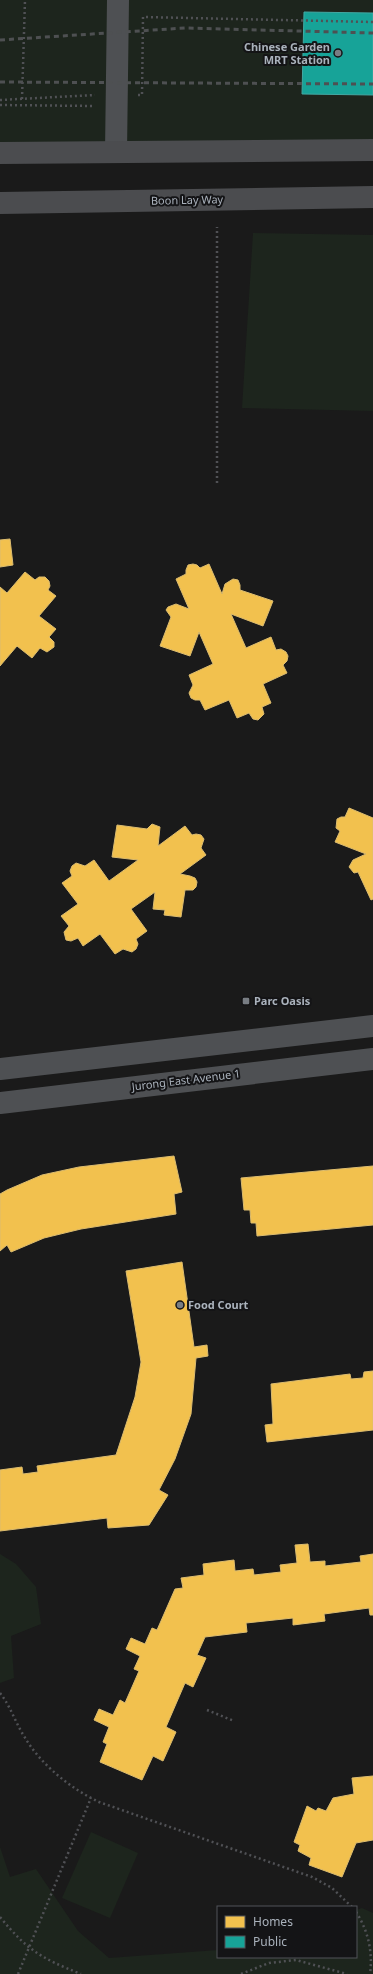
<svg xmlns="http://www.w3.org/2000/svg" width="373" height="1974" viewBox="0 0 373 1974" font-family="'Noto Sans',sans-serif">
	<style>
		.green { fill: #1d251d }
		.homes { fill: #f2c14e; stroke: #dcbc6f }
		.public { fill: #17a398; stroke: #43a8a3 }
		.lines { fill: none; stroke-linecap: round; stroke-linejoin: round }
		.path { stroke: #505155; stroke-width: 2.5; stroke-dasharray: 2 3; stroke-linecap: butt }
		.minor { stroke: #4e5053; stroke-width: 22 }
		.major { stroke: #4b4c4f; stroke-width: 22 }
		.rail { stroke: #4e5052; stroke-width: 3; stroke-dasharray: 5 4; stroke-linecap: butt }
		.poi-dot { fill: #787d83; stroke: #141416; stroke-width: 1.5 }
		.labels { text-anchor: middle; stroke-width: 4; stroke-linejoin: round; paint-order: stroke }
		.poi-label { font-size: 11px; font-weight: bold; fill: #aab2bc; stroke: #141416; text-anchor: start }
		.street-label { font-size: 11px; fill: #aab2bc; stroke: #141416 }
	</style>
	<rect width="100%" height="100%" fill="#1a1a1a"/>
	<g class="green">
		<polygon points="0,0 373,0 373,150 0,153"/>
		<polygon points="253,233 373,235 373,411 242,408"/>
		<polygon points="0,1554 16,1564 36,1587 41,1624 11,1636 14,1678 0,1683"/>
		<polygon points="91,1832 138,1853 110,1918 62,1898"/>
		<polygon points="0,1847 10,1877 36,1869 78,1931 109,1958 218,1950 218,1957 356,1957 356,1910 362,1908 373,1913 373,1974 0,1974"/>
	</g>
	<g class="homes">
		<polygon points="10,539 13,565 0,567 0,540"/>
		<polygon points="193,564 197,565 200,568 209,564 222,594 225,584 233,579 238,580 240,585 240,590 273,601 263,626 231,614 246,648 271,637 276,650 281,649 286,652 288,656 287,661 283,665 287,673 263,684 271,703 262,707 264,714 258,720 253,719 249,713 237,718 229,700 205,710 200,700 195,700 191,698 189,693 193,685 189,675 213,664 199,632 190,656 160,646 171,617 166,610 168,607 176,604 189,609 176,579 186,574 186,570 188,565"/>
		<polygon points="25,572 35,580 39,577 45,577 49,581 50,586 48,590 56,596 39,616 56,629 49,637 54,642 54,647 47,652 40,648 32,658 17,646 0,666 0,587 7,593"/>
		<polygon points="349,808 373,818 373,899 371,900 358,872 354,873 349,867 353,860 366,854 335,842 340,831 336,828 337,819 341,817 345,817"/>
		<polygon points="152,824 160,827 158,846 185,826 192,835 196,834 201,835 204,839 201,848 206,855 180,874 190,876 195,878 197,882 196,887 193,890 185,890 181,917 164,915 165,910 153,909 155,892 131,909 147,931 136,939 138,944 136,949 132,952 123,949 115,954 100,934 83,946 78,938 71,941 66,940 64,932 69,926 61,916 78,904 62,883 72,876 70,871 72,866 76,863 85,866 94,860 109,881 138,860 112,857 117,825 147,829"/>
		<polygon points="174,1156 182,1192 174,1194 176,1214 81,1229 44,1238 11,1252 7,1245 0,1251 0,1194 7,1190 42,1175 79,1167"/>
		<polygon points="373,1166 373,1225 257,1236 256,1223 251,1223 250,1210 244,1210 241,1178"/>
		<polygon points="182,1262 194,1347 207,1345 208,1356 196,1358 191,1414 175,1459 159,1490 168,1495 149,1525 108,1528 107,1518 0,1531 0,1470 22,1467 23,1474 38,1472 37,1466 116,1455 135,1397 141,1362 126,1271"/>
		<polygon points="373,1371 373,1430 267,1442 265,1425 273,1424 271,1384 350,1374 351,1379 363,1378 364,1372"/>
		<polygon points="308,1544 310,1562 325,1561 325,1566 361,1562 360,1556 373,1554 373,1615 370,1615 369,1608 324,1614 325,1621 293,1625 293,1618 246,1623 247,1632 205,1637 197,1655 206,1658 193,1687 185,1683 166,1727 176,1732 163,1761 153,1756 142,1780 100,1762 107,1744 103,1742 109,1727 94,1720 99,1709 113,1715 120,1700 125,1703 139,1671 134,1669 140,1656 126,1649 131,1638 145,1644 152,1628 157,1630 175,1589 183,1588 181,1578 204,1575 203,1564 234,1560 235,1571 253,1569 254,1575 281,1572 280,1565 297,1563 295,1545"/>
		<polygon points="373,1776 373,1840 356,1843 342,1877 309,1865 311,1858 298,1851 300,1845 294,1842 307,1806 316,1811 318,1808 326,1811 333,1798 354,1794 352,1778"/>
	</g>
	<polygon class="public" points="304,12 373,13 373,95 302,94"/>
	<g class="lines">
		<g class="path">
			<polyline points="138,95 142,95 143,17 373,22"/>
			<polyline points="22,99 25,0"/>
			<polyline points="0,100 95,95"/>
			<polyline points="0,105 95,106"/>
			<polyline points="217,483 217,227"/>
			<path d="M0 1693C11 1707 15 1722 24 1736 40 1764 71 1789 99 1802L312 1877 332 1888 352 1907"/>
			<polyline points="207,1710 234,1721"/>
			<path d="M356 1912C368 1930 373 1952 370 1974"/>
			<path d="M0 1917C28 1951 41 1958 81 1974"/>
			<polyline points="18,1974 91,1798"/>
			<polyline points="241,1974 269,1963 296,1960 347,1974"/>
		</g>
		<g class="minor">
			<polyline points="116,152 118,0"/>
			<polyline points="0,1069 373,1026"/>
			<polyline points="0,1103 373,1059"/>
		</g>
		<g class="major">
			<polyline points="0,153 373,150"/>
			<polyline points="0,203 373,197"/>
		</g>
		<g class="rail">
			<polyline points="0,40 185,28 373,33"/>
			<polyline points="0,82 373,84"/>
		</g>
	</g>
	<g class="poi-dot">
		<circle cx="338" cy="53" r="4"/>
		<rect x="242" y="997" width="8" height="8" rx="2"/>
		<circle cx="180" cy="1305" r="4"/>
	</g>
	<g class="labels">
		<g class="poi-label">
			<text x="330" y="51" text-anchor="end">Chinese Garden<tspan x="330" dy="13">MRT Station</tspan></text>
			<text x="254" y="1005">Parc Oasis</text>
			<text x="188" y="1309">Food Court</text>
		</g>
		<g class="street-label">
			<text transform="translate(187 200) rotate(-1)" y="4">Boon Lay Way</text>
			<text transform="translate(186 1080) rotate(-7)" y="4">Jurong East Avenue 1</text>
		</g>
	</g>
	<rect x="217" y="1906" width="140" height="52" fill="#141416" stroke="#505358"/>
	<rect x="225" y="1916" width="20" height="12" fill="#f2c14e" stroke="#505358"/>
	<text x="253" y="1926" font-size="12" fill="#aab2bc">Homes</text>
	<rect x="225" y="1936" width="20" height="12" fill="#17a398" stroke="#505358"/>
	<text x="253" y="1946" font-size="12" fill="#aab2bc">Public</text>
</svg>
